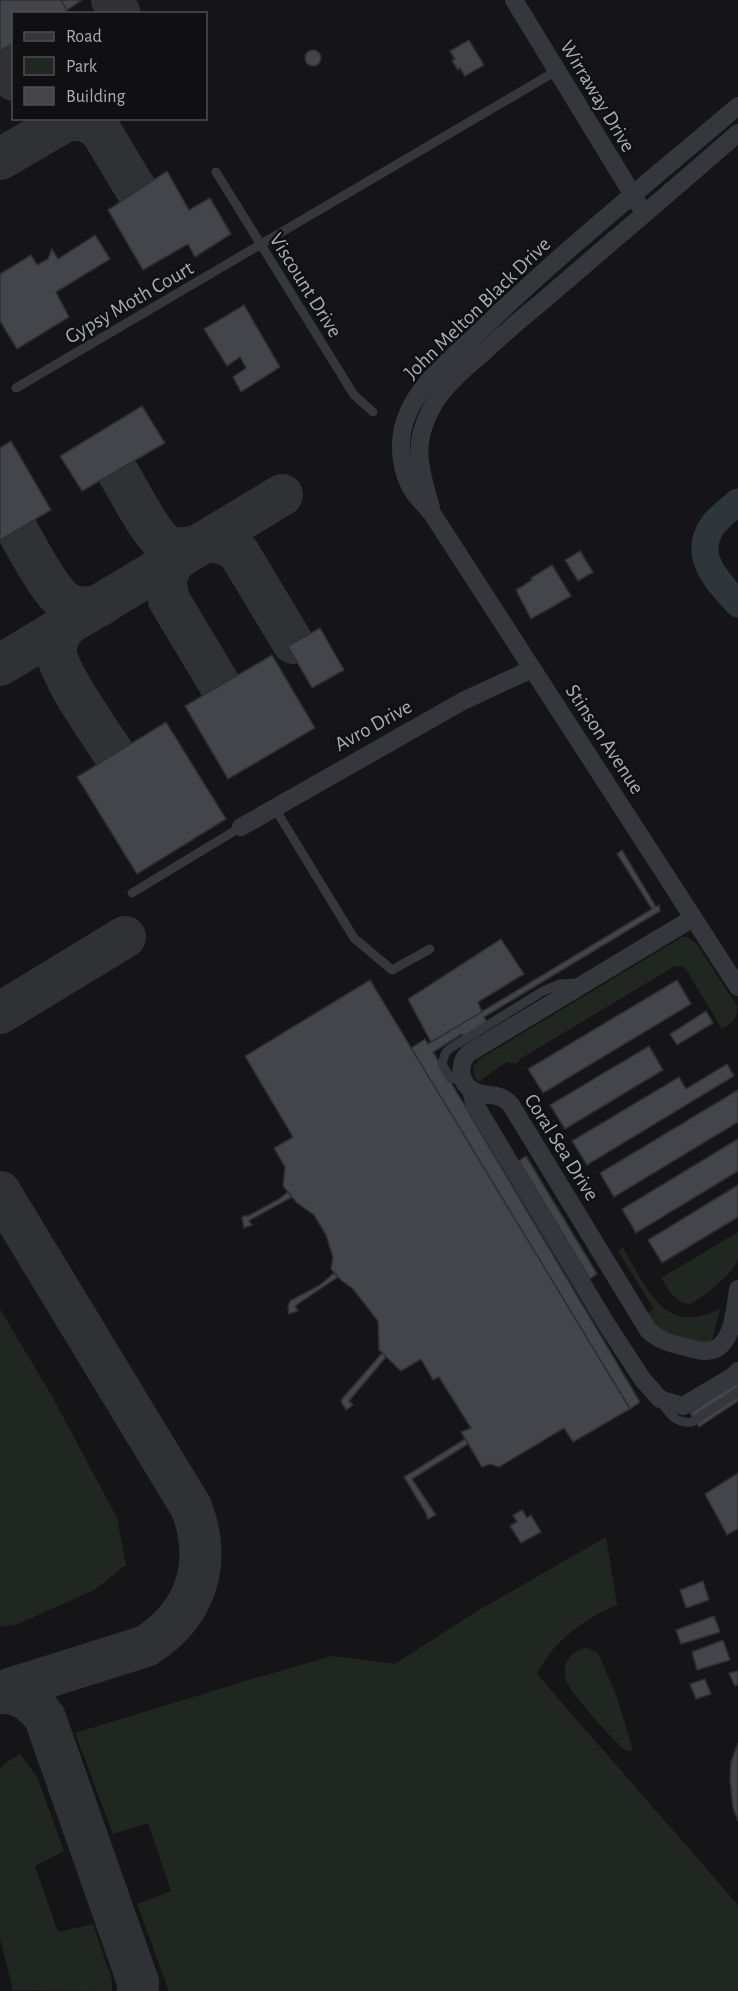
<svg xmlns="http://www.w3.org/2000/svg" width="738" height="1991" viewBox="0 0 738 1991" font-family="'Alegreya Sans',sans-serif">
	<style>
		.green { fill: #202721 }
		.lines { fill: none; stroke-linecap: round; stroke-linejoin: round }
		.river { stroke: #2e363c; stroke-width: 27 }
		.taxiway { stroke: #303135; stroke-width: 42 }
		.building { fill: #44454a; stroke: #2f2f33; stroke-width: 1.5 }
		.lane { stroke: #36373c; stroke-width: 9 }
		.street { stroke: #36373c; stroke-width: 18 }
		.labels { text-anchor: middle; stroke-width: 5; stroke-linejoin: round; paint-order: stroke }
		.street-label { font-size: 21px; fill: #a8acb6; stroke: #101012 }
	</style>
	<rect width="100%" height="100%" fill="#151517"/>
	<g class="green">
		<path d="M682 937H687L696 943 737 1006C738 1019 732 1023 722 1029L687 971 683 967 675 966 520 1059 516 1064 510 1062 505 1063 478 1082C472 1073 471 1066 480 1059Z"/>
		<path d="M738 1232C738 1240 738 1249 738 1257 735 1274 705 1295 690 1304 674 1302 670 1291 661 1278Z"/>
		<path d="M623 1248C648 1289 663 1337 720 1309L712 1341 702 1343 662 1333 645 1315 654 1309 618 1251Z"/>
		<polygon points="0,1309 53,1398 117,1518 126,1565 94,1590 18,1624 0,1627"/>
		<path d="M606 1537 617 1605C584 1619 553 1641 537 1674L738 1905V1991H169L137 1904 171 1891 148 1823 113 1834 75 1733 252 1679 332 1656 395 1664 474 1613Z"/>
		<path d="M588 1648 598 1653 617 1697 633 1751C630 1751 627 1751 624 1749 614 1742 570 1692 566 1681 560 1664 571 1649 588 1648Z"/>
		<polygon points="20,1754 37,1777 64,1851 35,1866 58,1932 93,1924 112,1980 112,1991 13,1990 0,1939 0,1769 4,1764"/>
	</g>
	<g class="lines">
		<path class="river" d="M738 502C730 509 720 516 713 525 691 556 718 581 738 604"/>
		<g class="taxiway">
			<polyline points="112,0 120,14"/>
			<polyline points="0,57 14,80"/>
			<polyline points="0,159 67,120 83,120 99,128 137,191"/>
			<path d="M117 471C128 488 152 538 168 546 177 550 187 548 196 546"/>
			<path d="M17 530C28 548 50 593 67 603 77 609 88 608 99 606"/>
			<path d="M202 543C216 540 228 543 239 553L293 643"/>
			<polyline points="178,558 172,564 165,581 169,600 220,685"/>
			<path d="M66 626C61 632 57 639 56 647 54 668 101 734 114 754"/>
			<polyline points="0,665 282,495"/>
			<polyline points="0,1013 125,937"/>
			<path d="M0 1192 191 1507C213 1563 196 1614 146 1646L0 1692"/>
			<path d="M0 1693C20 1692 34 1702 45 1718L138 1982V1991"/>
		</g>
	</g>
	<g class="building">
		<polygon points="0,0 61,0 67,10 61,14 14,14 14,43 0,51"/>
		<polygon points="61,0 82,0 67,10"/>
		<polygon points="469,40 484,65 465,76 460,68 458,70 452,61 455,59 450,51"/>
		<circle cx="313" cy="58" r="8"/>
		<polygon points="167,171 189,210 210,198 231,234 195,257 188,244 143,270 108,210"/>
		<polygon points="95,235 110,259 56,292 69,317 17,349 0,321 0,274 31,255 37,265 48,259 52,249 58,259"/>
		<polygon points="244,305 280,367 241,392 233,377 246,368 240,357 227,366 204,329"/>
		<polygon points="142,406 165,443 82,491 60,456"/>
		<polygon points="11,441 51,510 0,540 0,448"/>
		<polygon points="580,551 593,572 578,581 565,560"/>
		<polygon points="552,565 571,596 531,619 516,590 532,580 531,578"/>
		<polygon points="320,628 344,670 312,688 288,646"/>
		<polygon points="272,655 315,728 228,779 185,706"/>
		<polygon points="166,722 226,819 137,874 77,777"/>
		<polygon points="622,850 656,907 659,905 660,911 484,1017 490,1028 468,1042 462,1034 433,1052 640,1402 630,1409 411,1048 425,1039 428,1044 652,909 617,854"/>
		<polygon points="501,939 524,974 478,1002 482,1012 431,1042 408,999"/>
		<polygon points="370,980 630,1409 573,1442 564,1428 499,1467 490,1464 482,1467 461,1432 471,1428 439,1377 433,1380 421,1359 401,1371 379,1350 378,1321 353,1289 341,1280 331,1269 333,1257 326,1235 314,1215 296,1202 283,1186 285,1167 274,1148 293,1137 245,1056"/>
		<polygon points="677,980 691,1004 543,1093 528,1069"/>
		<polygon points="706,1011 713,1023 677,1045 670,1034"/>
		<polygon points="649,1046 663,1070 565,1129 550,1105"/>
		<polygon points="727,1064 734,1076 587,1165 572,1141 679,1077 686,1089"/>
		<polygon points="738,1090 738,1122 614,1197 600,1173"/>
		<polygon points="738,1139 738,1171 636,1233 622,1209"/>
		<polygon points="526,1156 597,1274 590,1279 519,1161"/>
		<polygon points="738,1185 738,1217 662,1263 648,1240"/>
		<polygon points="288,1192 292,1197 252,1219 249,1221 252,1225 244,1228 242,1218 243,1216 248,1216 279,1199"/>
		<polygon points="334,1273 338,1277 295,1306 298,1311 289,1314 288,1307 290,1301 320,1285"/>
		<polygon points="382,1353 386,1357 349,1401 353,1405 346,1410 341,1402 342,1399"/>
		<polygon points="738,1381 738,1401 699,1427 690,1413"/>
		<polygon points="465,1439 468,1444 412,1479 436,1515 428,1519 426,1516 427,1515 404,1477"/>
		<polygon points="738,1473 738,1529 727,1535 705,1494"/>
		<polygon points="522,1510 527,1518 531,1515 541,1532 521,1543 510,1526 517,1522 513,1515"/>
		<polygon points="703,1581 709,1600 686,1608 680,1590"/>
		<polygon points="714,1616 720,1632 681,1644 676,1630"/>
		<polygon points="723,1640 730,1660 697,1670 692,1652"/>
		<polygon points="738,1671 738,1685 735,1686 729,1673"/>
		<polygon points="705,1679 711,1694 696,1699 690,1684"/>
		<polygon points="738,1743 738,1821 733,1808 730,1779 731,1762"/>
	</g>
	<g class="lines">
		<g class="lane">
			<polyline points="216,172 354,395 373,412"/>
			<polyline points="16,388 556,71"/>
			<polyline points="274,807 354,938 392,970 430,949"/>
			<polyline points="132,893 241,827"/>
			<polyline points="465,1081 450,1078 442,1064 445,1054 449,1049 543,991 560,984 578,983"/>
			<path d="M660 1400C669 1413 675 1424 692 1422L738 1392"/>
		</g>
		<g class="street">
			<polyline points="514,0 639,205"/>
			<path d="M738 106C650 181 560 253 477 334 451 359 417 384 405 421 398 442 400 471 413 491 419 500 427 507 433 515L738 987"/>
			<path d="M431 508C421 471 411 448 430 411 441 388 463 370 482 354 502 335 523 317 544 300 609 244 674 189 738 133"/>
			<polyline points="241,827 463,701 532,669"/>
			<path d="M693 918 469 1053C458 1063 459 1082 472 1090 486 1099 498 1090 511 1105L648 1330C660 1341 671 1344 686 1347 692 1349 699 1351 705 1351 733 1352 735 1309 738 1289"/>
			<polyline points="471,1090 474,1103 607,1325 643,1380 660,1399 683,1406 735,1375 738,1371"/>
		</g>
	</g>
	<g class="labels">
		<g class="street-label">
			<text transform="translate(598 96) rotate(59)" y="7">Wirraway Drive</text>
			<text transform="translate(306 285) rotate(58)" y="7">Viscount Drive</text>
			<text transform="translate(129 302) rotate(-30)" y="7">Gypsy Moth Court</text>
			<text transform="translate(477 308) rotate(-44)" y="7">John Melton Black Drive</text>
			<text transform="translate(373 725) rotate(-29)" y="7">Avro Drive</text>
			<text transform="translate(605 739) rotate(57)" y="7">Stinson Avenue</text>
			<text transform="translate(562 1147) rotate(58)" y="7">Coral Sea Drive</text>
		</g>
	</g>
	<rect x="12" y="12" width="195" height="108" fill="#101012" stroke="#4d4e54" stroke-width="1.5"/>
	<rect x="24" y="32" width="30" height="9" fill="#36373c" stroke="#4d4e54" stroke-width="1.5"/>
	<text x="66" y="42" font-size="18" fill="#a8acb6">Road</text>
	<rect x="24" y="57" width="30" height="18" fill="#202721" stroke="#4d4e54" stroke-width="1.5"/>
	<text x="66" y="72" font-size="18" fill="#a8acb6">Park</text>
	<rect x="24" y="87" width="30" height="18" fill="#44454a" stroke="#4d4e54" stroke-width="1.5"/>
	<text x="66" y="102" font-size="18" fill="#a8acb6">Building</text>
</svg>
